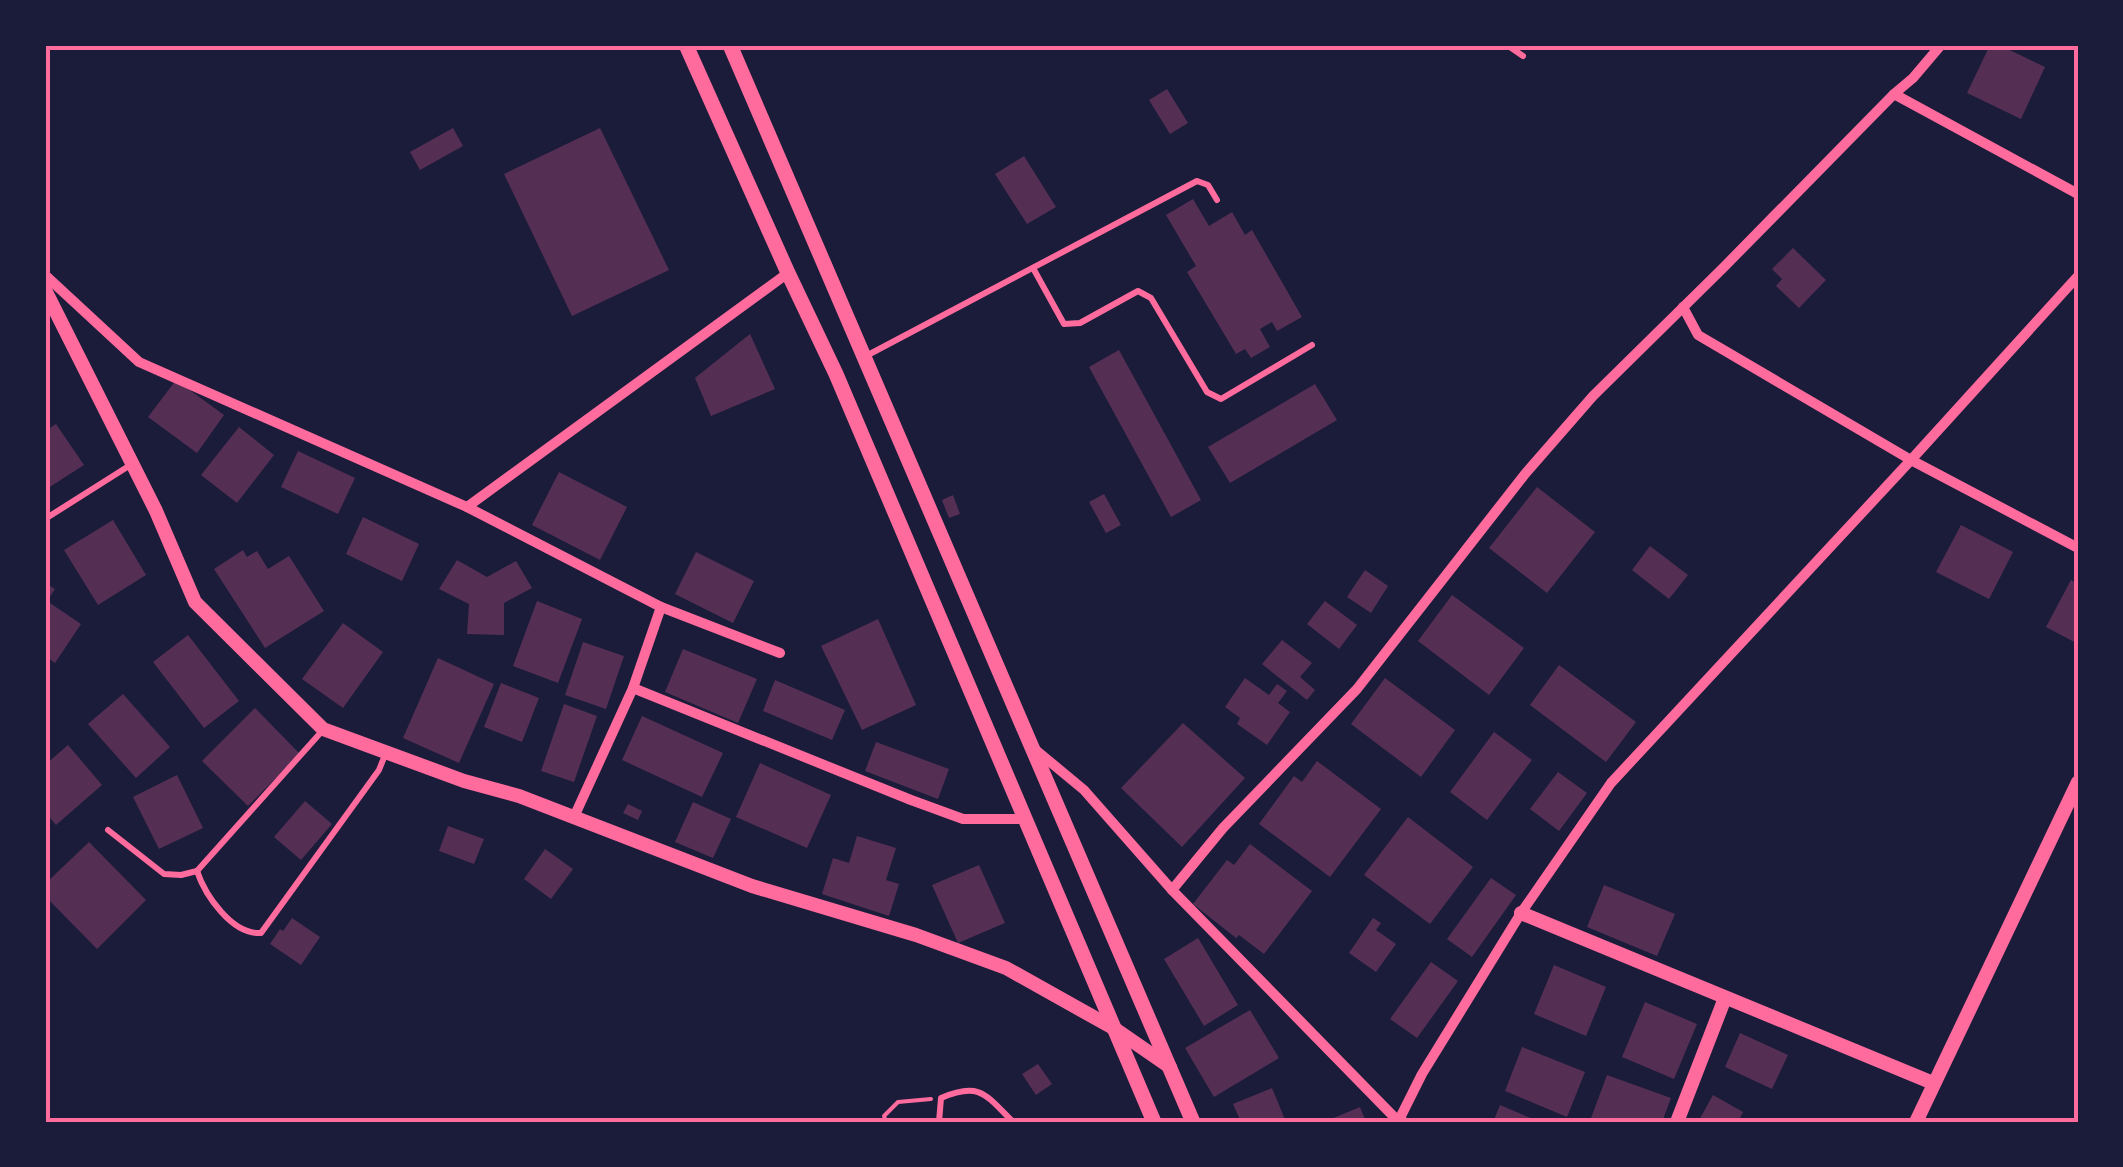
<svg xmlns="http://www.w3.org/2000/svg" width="2123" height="1167" viewBox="0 0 2123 1167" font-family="Helvetica,sans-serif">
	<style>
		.building { fill: #542f53 }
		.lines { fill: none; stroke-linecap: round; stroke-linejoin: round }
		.path { stroke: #ff6b9d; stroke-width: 4 }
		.service { stroke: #ff6b9d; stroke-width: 6 }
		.minor { stroke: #ff6b9d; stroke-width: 10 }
		.tertiary { stroke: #ff6b9d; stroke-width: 14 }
		.secondary { stroke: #ff6b9d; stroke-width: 15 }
		.neatline { fill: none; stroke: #ff6b9d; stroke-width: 4 }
	</style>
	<rect width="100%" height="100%" fill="#1b1b3a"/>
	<g class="building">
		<polygon points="1990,45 1999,45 2045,67 2021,119 1967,93"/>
		<polygon points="1167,89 1188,123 1170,134 1149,100"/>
		<polygon points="453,128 463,146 420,170 410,152"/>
		<polygon points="600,128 669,270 572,316 504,174"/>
		<polygon points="1024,156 1056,207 1027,224 995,174"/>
		<polygon points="1193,199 1209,226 1232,212 1245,235 1252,230 1302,317 1277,331 1272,322 1260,329 1270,347 1251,358 1245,349 1236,354 1187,272 1196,266 1166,215"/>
		<polygon points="1793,248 1826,280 1799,308 1776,286 1782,279 1772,269"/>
		<polygon points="750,334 775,389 711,416 695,378"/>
		<polygon points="1119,350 1201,500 1171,517 1089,367"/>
		<polygon points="176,380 224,415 197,453 148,417"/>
		<polygon points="1315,384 1337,420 1230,483 1208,447"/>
		<polygon points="56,424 84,465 45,490 45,431"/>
		<polygon points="239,427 274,455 237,503 201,475"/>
		<polygon points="298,451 355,478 338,514 281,487"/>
		<polygon points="559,472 627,507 600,560 532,525"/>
		<polygon points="1537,487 1595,532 1547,593 1489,548"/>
		<polygon points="1104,494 1121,525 1106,533 1089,502"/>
		<polygon points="953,495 960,514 949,518 942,500"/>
		<polygon points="363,517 419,544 402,581 346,554"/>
		<polygon points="113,520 146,575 98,605 64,550"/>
		<polygon points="1961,525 2013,552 1989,599 1936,572"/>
		<polygon points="1650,546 1688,575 1669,599 1632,570"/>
		<polygon points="243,550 247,557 257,551 268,569 289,556 324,611 265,648 214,569"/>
		<polygon points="696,552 754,581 733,623 675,594"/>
		<polygon points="457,560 487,577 516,561 532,588 504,603 504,635 467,634 469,604 439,589"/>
		<polygon points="1365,570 1388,586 1371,613 1347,597"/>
		<polygon points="2071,580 2078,584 2078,644 2046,627"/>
		<polygon points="45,583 55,589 47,601 81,624 55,663 45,656"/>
		<polygon points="1452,595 1524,648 1489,695 1418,641"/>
		<polygon points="537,601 582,619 558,683 513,666"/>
		<polygon points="1325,601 1357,625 1339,649 1307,624"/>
		<polygon points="878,619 916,705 862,730 821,646"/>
		<polygon points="343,623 383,652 343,708 302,679"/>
		<polygon points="188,635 239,701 204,728 153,662"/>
		<polygon points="1282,640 1312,663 1300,677 1315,690 1307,700 1262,664"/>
		<polygon points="583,642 624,656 606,709 565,695"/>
		<polygon points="683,649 757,679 738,723 665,692"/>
		<polygon points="438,658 494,684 459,763 403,738"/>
		<polygon points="1559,665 1636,722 1606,762 1530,705"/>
		<polygon points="1245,678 1269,695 1277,684 1287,691 1278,703 1290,712 1267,745 1237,724 1240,718 1225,707"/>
		<polygon points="1385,678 1455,730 1421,777 1351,724"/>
		<polygon points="775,680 845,710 832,740 763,711"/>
		<polygon points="501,683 539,698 522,742 484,727"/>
		<polygon points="123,694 170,747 136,778 88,724"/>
		<polygon points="564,704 597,716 574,782 541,771"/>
		<polygon points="255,708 300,754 248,806 202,761"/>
		<polygon points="642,716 723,753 702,797 622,760"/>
		<polygon points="1183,723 1245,778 1182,847 1121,788"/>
		<polygon points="1494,732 1532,760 1487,820 1450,792"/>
		<polygon points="876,742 949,769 938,799 865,771"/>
		<polygon points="68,745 102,785 56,825 45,812 45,765"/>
		<polygon points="1317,761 1381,809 1330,877 1259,824 1294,776 1302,782"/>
		<polygon points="760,763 831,795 807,848 736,817"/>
		<polygon points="1558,772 1587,793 1559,831 1530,809"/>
		<polygon points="177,775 203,828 159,849 133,797"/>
		<polygon points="305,801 332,824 301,860 274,837"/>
		<polygon points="693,802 731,819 713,858 675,842"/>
		<polygon points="628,804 642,811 638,820 623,813"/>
		<polygon points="1408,817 1473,867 1430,924 1364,875"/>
		<polygon points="448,826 484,839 474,864 439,851"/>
		<polygon points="857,836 896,848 886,880 899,884 889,916 822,894 833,858 849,863"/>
		<polygon points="89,842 146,900 97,949 45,896 45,884"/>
		<polygon points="1250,844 1312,891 1264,954 1239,935 1236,938 1193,904 1227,860 1234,865"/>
		<polygon points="545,849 573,869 551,899 524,879"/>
		<polygon points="979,865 1005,923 958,943 932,885"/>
		<polygon points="1491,878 1516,895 1472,957 1447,939"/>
		<polygon points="1604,885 1675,914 1657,956 1587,927"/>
		<polygon points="292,918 320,937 301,965 270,944 280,929 283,931"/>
		<polygon points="1373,918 1381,923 1376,930 1396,944 1376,972 1349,953"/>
		<polygon points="1198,938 1238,1005 1204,1026 1164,959"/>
		<polygon points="1431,962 1458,981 1417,1038 1390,1019"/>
		<polygon points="1554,965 1606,987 1586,1036 1534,1014"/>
		<polygon points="1645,1002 1697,1024 1674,1079 1622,1057"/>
		<polygon points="1250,1010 1279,1058 1214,1097 1185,1048"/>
		<polygon points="1740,1033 1788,1055 1772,1089 1725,1067"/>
		<polygon points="1522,1047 1585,1072 1567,1117 1505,1091"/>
		<polygon points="1038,1064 1052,1084 1036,1095 1022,1074"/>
		<polygon points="1607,1075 1671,1098 1662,1122 1603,1122 1591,1118"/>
		<polygon points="1272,1088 1286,1122 1241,1122 1233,1104"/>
		<polygon points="1713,1095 1743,1112 1738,1122 1698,1122"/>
		<polygon points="1500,1105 1540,1122 1493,1122"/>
		<polygon points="1360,1107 1366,1122 1324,1122"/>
	</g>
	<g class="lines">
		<polyline class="path" points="886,1122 884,1116 898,1102 931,1099"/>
		<g class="service">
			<polyline points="1507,45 1523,56"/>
			<polyline points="1033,268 1064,324 1080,323 1138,291 1151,298 1207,392 1221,399 1312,345"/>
			<polyline points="866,356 1197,181 1208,185 1217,200"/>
			<polyline points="45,519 132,464"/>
			<polyline points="108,830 164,874 181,875 197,871 323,730"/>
			<path d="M197 871C205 895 232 935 261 933L379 770 385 755"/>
			<path d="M939 1122 941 1098C980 1081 986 1095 1013 1122"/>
		</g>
		<g class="minor">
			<polyline points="1894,94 2078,194"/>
			<polyline points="45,275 139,362 467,507 661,607 780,653"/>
			<polyline points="1683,307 1698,335 1911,460 2078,548"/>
			<polyline points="467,507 788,273"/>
			<polyline points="633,688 911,800 963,819 1026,819"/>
			<polyline points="1037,751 1084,790 1172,890 1223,828 1357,689 1525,474 1593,396 1723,268 1894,94 1913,78 1941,45"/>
			<polyline points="574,817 633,688 661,607"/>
			<polyline points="1172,890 1399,1122"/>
			<polyline points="1399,1120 1422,1074 1521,913 1611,783 1911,460 2078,276"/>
		</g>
		<g class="tertiary">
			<polyline points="45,290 156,511 195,602 323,729 464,781 519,796 752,886 916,935 1006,968 1115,1029 1170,1067"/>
			<polyline points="1521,913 1933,1083"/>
			<polyline points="1399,1120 1401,1122"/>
			<polyline points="1677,1122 1725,998"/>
			<polyline points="1916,1122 2078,782"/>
		</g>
		<g class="secondary">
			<polyline points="686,45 788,273 836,374 1154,1122"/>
			<polyline points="730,45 1193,1122"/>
		</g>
	</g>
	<rect width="2123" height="1167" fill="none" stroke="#1b1b3a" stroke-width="95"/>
	<rect x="48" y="48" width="2028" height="1072" class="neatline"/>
</svg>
